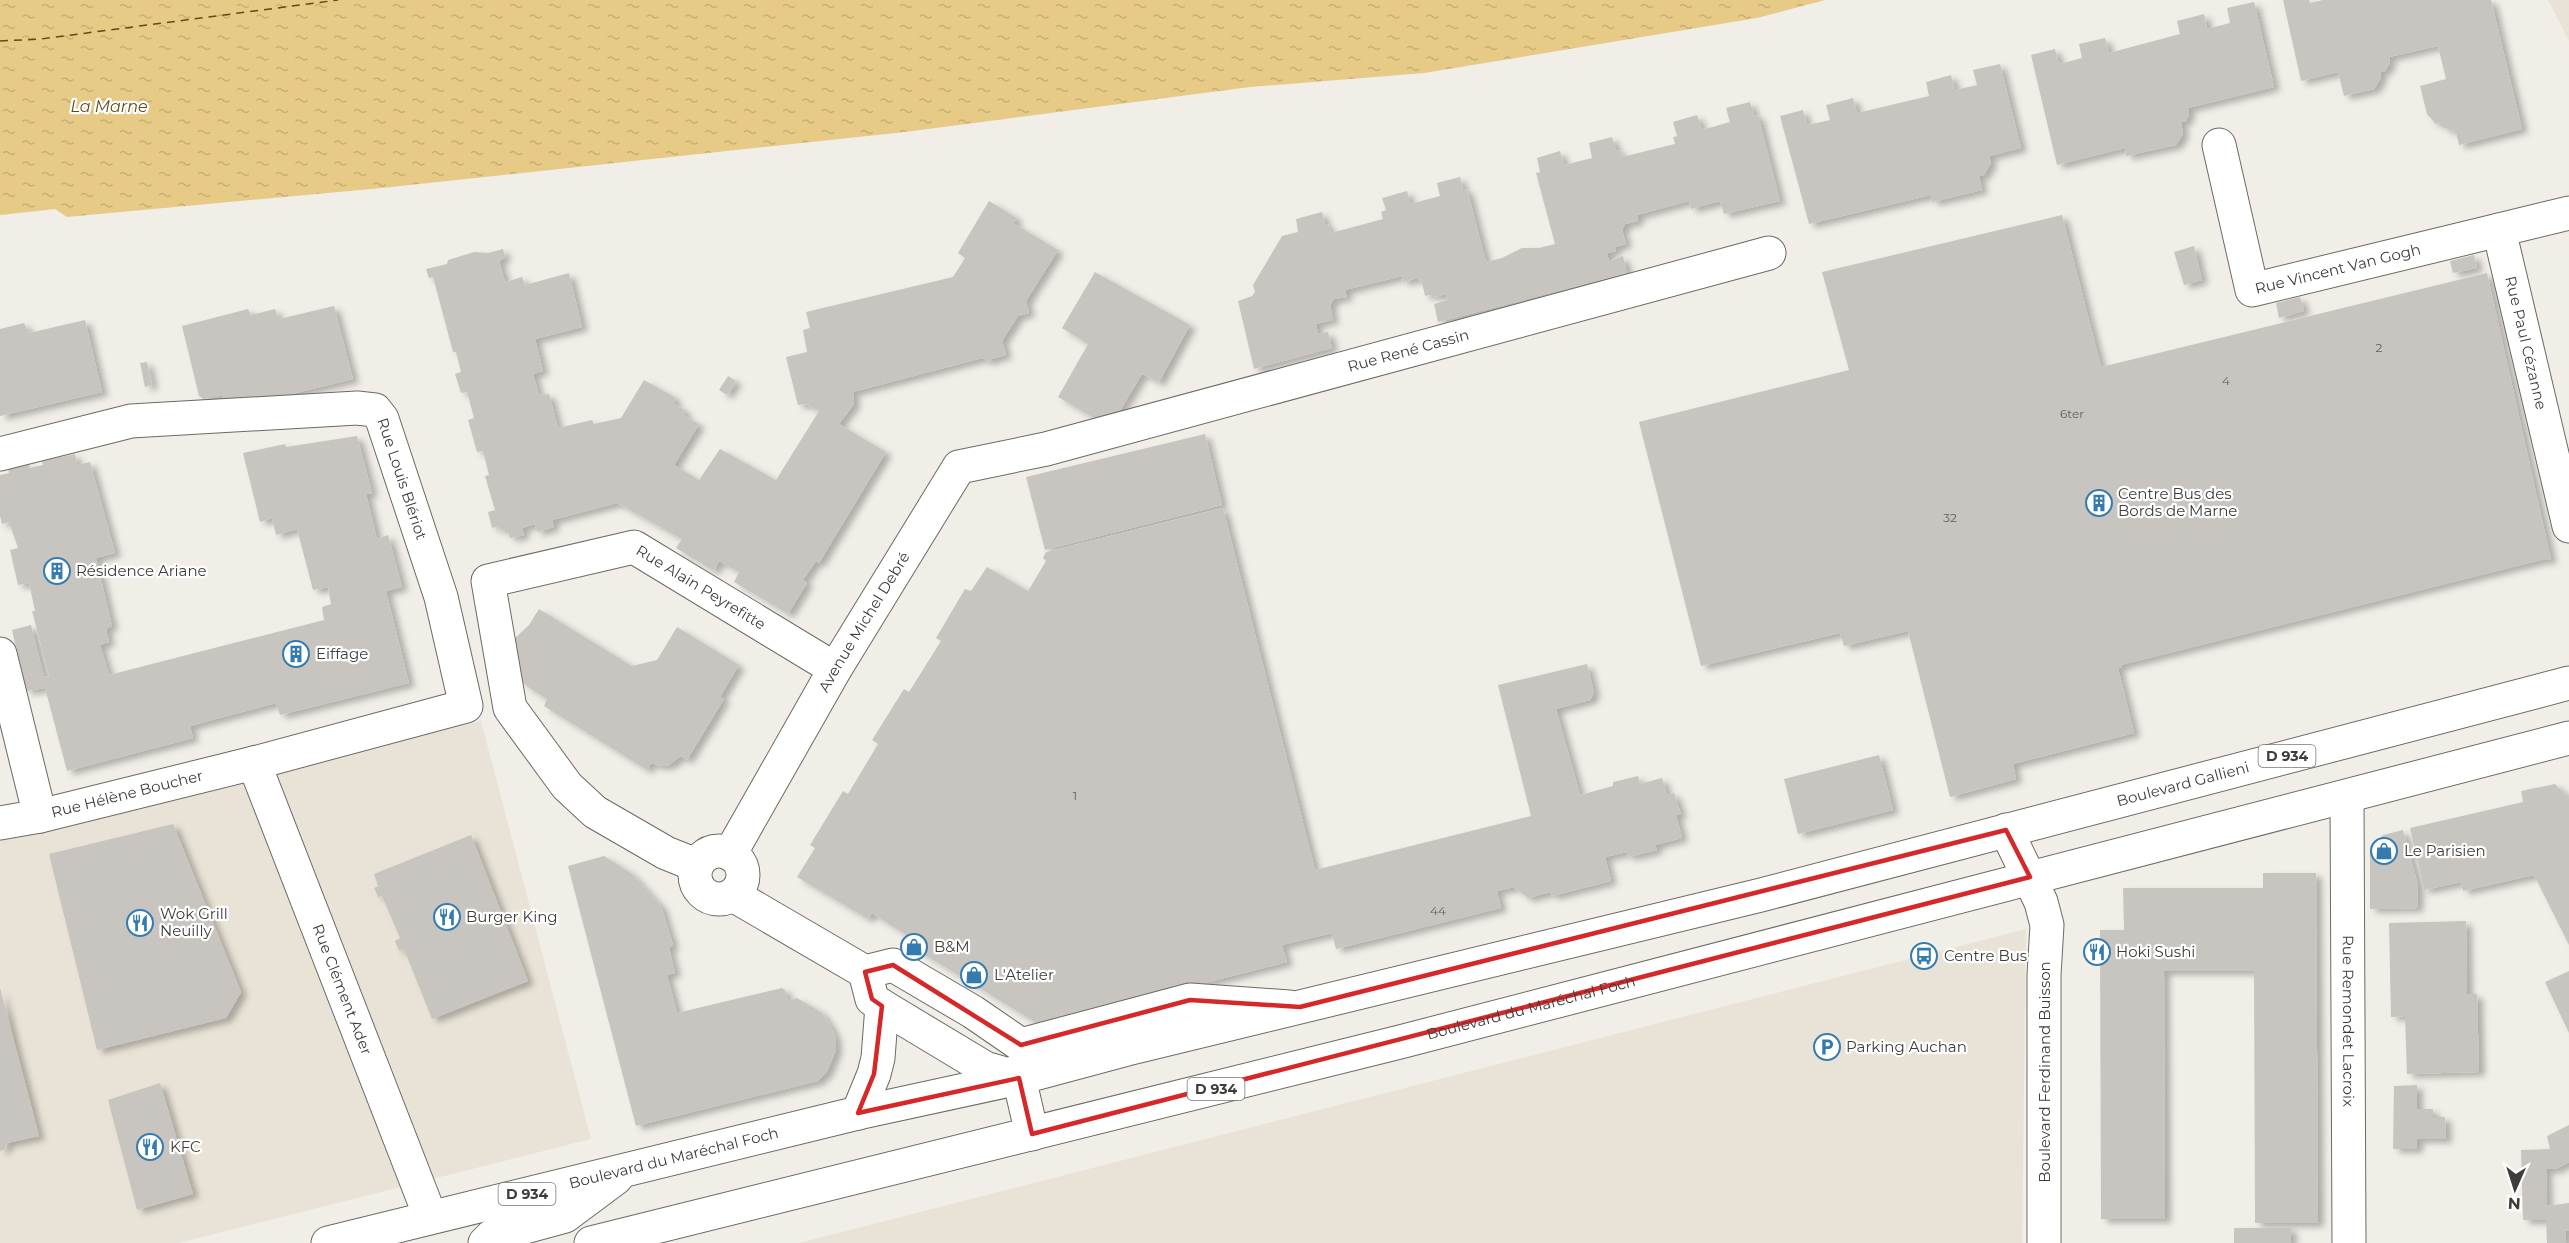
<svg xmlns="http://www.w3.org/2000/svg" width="2569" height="1243" viewBox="0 0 2569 1243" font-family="Montserrat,sans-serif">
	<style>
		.built { fill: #e9e3d7 }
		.water { fill: url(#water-ripples) }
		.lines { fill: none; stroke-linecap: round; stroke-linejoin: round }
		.ferry { stroke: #5e4b17; stroke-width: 1.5; stroke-dasharray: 8 6; stroke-linecap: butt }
		.building { fill: #c8c5c0; filter: url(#shadow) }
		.minor-casing { stroke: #6c6a65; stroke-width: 35 }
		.major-casing { stroke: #6c6a65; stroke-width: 35 }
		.minor { stroke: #fff; stroke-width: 33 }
		.major { stroke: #fff; stroke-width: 33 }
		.marked { fill: none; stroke: #d62828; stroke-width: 4.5; stroke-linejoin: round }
		.labels { text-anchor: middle; stroke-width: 4.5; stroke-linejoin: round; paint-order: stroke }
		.number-label { font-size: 12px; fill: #605f5c }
		.shield { fill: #fff; stroke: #787775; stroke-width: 1.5 }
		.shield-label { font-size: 14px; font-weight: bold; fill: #3e3d3a }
		.street-label { font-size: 15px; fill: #3e3d3a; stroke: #fff }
		.poi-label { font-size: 15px; fill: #3e3d3a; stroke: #fff; text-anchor: start }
		.water-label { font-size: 16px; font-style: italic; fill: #5e4b17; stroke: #fff }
	</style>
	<defs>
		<pattern id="water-ripples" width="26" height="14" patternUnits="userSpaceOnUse" patternTransform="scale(1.5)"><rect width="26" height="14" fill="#e6ca86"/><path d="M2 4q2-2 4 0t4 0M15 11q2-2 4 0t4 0" fill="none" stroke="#c6ae74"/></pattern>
		<filter id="shadow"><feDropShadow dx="6" dy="4" stdDeviation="3" flood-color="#0004"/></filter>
	</defs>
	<rect width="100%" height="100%" fill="#f1eee8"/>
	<g class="built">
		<polygon points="2548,0 2569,0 2569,41"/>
		<polygon points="481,721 591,1139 179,1243 0,1243 0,839"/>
		<polygon points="2026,929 2022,1243 799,1243"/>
	</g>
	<polygon class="water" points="0,0 1825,0 1757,18 1424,73 1250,87 905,132 382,188 67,217 55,209 0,215"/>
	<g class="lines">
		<polyline class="ferry" points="0,41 41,39 338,0"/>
	</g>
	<g class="building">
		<polygon points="2283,0 2309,0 2310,3 2323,0 2491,0 2522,129 2459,145 2456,132 2442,127 2442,122 2436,124 2427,114 2420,86 2446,79 2438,46 2389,57 2390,63 2385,71 2380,72 2381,78 2374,89 2344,96 2338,72 2301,81"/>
		<polygon points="2254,2 2274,87 2188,108 2189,114 2186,121 2181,122 2183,134 2176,145 2126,156 2125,148 2057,165 2031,55 2055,49 2059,64 2082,58 2079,44 2105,38 2109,53 2180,34 2177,21 2204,14 2207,29 2230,23 2227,8"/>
		<polygon points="2000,64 2021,148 1989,156 1991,163 1984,175 1979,176 1982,190 1932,202 1931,195 1809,224 1780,116 1803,110 1807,125 1830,120 1826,105 1853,98 1857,113 1929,96 1926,82 1951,75 1955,90 1977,85 1973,70"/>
		<polygon points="1750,102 1754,116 1758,115 1780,201 1724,214 1720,201 1691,209 1689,201 1637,215 1638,221 1625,224 1622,230 1626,244 1615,247 1616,251 1607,253 1609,261 1623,256 1627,273 1438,322 1434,304 1447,300 1446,294 1435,297 1434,294 1425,296 1422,282 1417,278 1403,282 1402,276 1345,290 1347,297 1334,299 1330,305 1333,320 1316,324 1318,334 1328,332 1332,348 1254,369 1238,301 1252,296 1255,292 1253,285 1282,236 1298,232 1296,219 1322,212 1325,225 1328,224 1331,233 1383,219 1381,212 1386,210 1382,198 1407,191 1410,204 1440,196 1437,183 1460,177 1463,190 1467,189 1486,262 1502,258 1522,248 1539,248 1555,244 1536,173 1540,172 1537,158 1560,151 1564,165 1592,158 1589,143 1612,137 1616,151 1620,150 1622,157 1675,144 1673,137 1677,136 1673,122 1697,115 1702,130 1730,122 1726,108"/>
		<polygon points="989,201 1017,218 1013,223 1058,250 1026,301 1029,313 1018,316 1002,341 1006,355 992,359 990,362 982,358 853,392 854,404 839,424 886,452 819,563 816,561 803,580 807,583 788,614 734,582 739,572 719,561 714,571 676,548 682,539 617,503 552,520 554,527 537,532 535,524 522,528 524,535 510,538 508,531 500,530 499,526 492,528 488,512 495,510 485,476 489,475 483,451 477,452 468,420 474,418 467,392 461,393 455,374 461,372 456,352 453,352 433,277 429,278 426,269 447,264 448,260 474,252 488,253 503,249 505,257 499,261 505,282 522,277 525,285 569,273 582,327 535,339 543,371 533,374 539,395 549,394 558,428 592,420 594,424 621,418 644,380 676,398 673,403 686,411 683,415 699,424 674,465 699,480 720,449 776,480 819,411 806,404 798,405 786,357 807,352 803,330 810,328 806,312 953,277 965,258 958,253"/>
		<polygon points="2062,215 2101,367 2487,273 2551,560 2541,560 2121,665 2122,667 2118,668 2134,733 2013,764 2016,779 1950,797 1908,631 1844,646 1840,633 1701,666 1639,422 1849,370 1822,272"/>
		<polygon points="2194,246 2202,280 2184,285 2174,252"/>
		<polygon points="2474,255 2477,268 2453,273 2450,261"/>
		<polygon points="1095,272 1190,325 1159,382 1142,374 1115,419 1106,425 1058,397 1088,344 1062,328"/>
		<polygon points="2300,297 2304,311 2279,318 2276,303"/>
		<polygon points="334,306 353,379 263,401 261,395 226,404 223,395 204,399 199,396 182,326 248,309 251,315 275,309 279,319"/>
		<polygon points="85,320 102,392 0,416 0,329 24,323 29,333"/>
		<polygon points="147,362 152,385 145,387 140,363"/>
		<polygon points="728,376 736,381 727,395 719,390"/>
		<polygon points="1205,434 1222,505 1045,550 1026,477"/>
		<polygon points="357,436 372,493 366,494 377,539 388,535 402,587 386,591 409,683 280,715 276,703 190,726 193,738 67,771 45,688 26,691 12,630 31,625 44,677 49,676 32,611 35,611 29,583 18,585 10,550 18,548 9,522 2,524 0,516 0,475 9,473 8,469 29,464 30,468 43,465 42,461 75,454 77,465 90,462 115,553 96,558 112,626 106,629 109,642 100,645 109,675 324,620 322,607 331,604 328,587 313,590 297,529 276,535 272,518 260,522 243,453 285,444 286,447"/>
		<polygon points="1223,508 1315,870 1531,816 1498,685 1587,664 1594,693 1590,700 1556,709 1580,795 1613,786 1613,782 1638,776 1640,784 1662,778 1667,795 1674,793 1681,814 1676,815 1682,838 1655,845 1657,850 1628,857 1627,852 1605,857 1611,881 1552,896 1550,892 1528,898 1514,887 1497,891 1501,908 1336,949 1332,933 1282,945 1287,962 1040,1025 902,941 906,935 878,917 872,913 868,919 797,877 815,848 810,845 843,791 848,794 878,744 872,740 904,689 909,692 941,641 936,638 965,589 971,591 987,567 1028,591 1046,561 1043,558 1046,552"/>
		<polygon points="539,609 632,666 657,660 677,627 739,665 720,697 724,699 687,760 681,756 669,765 660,766 651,763 647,770 544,706 547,699 528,687 517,676 513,643 515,638 529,625"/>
		<polygon points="1879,755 1893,810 1798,834 1784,779"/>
		<polygon points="2555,784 2569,798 2569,945 2534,875 2463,891 2461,882 2424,890 2410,828 2523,802 2521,791"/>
		<polygon points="173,824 241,992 226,1018 97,1050 49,854"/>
		<polygon points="2403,830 2418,885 2417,908 2370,909 2370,851 2383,835"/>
		<polygon points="471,835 528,981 432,1019 404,949 399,951 395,941 400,938 382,896 378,897 374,888 378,886 374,874"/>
		<polygon points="604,856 631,873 661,906 673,945 669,948 675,973 667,975 677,1013 782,988 785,990 788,1001 797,998 821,1012 830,1025 835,1035 836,1050 827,1072 818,1081 636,1126 568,866"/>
		<polygon points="2263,873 2316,873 2318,1223 2255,1223 2254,971 2164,971 2165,1219 2101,1219 2100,930 2124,930 2123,888 2263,888"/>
		<polygon points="2466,921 2467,994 2477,994 2479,1072 2407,1074 2405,1016 2391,1017 2389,923"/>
		<polygon points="2569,971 2569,1033 2545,982"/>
		<polygon points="0,988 39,1136 7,1143 4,1150 0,1151"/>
		<polygon points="160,1083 193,1194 137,1210 108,1100"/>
		<polygon points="2417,1085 2417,1109 2433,1109 2433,1117 2445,1117 2446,1139 2417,1139 2417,1149 2393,1149 2394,1086"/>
		<polygon points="2569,1125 2569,1162 2556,1169 2546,1169 2547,1206 2569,1203 2569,1231 2566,1231 2566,1243 2547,1243 2546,1220 2523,1220 2521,1150 2550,1149 2547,1136"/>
		<rect x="2234" y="1228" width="57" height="15"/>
	</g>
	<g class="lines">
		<defs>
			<g id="minor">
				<path id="s1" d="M2219 145 2252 290 2499 230"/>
				<path id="s2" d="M2569 213 2499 230 2569 526"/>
				<path id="s3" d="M0 454 131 421 357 408 375 410 382 419 441 597 466 706 254 763 40 816 0 823"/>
				<polyline points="0,654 40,816"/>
				<path id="s4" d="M254 763 430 1216"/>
				<path id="s5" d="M2347 797 2349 1243"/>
				<polyline points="2006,830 2041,902 2047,925 2044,975 2044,1243"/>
				<circle cx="719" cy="875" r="24"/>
				<path id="s6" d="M730 854 835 669 959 467 1046 449 1769 253"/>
				<path id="s7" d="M696 865 666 853 595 812 567 786 510 708 488 581 634 547 835 669"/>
				<polyline points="733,895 865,972 893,965 973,1012 1021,1045"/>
				<polyline points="865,972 872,999 882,1006 985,1068 1019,1078 1020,1069"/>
				<polyline points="1021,1045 1190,1000 1289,1007"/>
				<polyline points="858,1113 874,1074 878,1058 882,1006"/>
			</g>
			<g id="major">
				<polyline points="1019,1078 1032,1134"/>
				<path id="s8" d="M328 1243 858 1113 1019 1078 1127 1049 1761 895 2569 683"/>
				<polyline points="485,1243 492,1236 565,1216 616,1178"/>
				<path id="s9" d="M591 1243 1400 1042 2569 738"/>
			</g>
		</defs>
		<use href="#minor" class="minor-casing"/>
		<use href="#major" class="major-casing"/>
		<use href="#minor" class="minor"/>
		<use href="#major" class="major"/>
	</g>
	<path class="marked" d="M2006 830 2030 877 1032 1134 1019 1078 858 1113 874 1074 882 1006 872 999 865 972 893 965 1021 1045 1190 1000 1300 1007Z"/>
	<defs>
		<symbol id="building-ring" viewBox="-11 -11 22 22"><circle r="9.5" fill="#fff" stroke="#347bb0" stroke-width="1.5"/><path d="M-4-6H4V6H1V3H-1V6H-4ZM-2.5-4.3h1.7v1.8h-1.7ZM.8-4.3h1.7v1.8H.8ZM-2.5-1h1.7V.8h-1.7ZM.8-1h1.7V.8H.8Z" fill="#347bb0"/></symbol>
		<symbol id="shop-ring" viewBox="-11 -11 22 22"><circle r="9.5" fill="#fff" stroke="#347bb0" stroke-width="1.5"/><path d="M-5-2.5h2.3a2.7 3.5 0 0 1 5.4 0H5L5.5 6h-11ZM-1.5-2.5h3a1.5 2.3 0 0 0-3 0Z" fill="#347bb0"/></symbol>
		<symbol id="restaurant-ring" viewBox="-11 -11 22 22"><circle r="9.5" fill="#fff" stroke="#347bb0" stroke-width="1.5"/><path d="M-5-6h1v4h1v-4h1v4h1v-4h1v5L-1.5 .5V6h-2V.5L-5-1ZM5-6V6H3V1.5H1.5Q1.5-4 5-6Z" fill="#347bb0"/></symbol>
		<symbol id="bus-ring" viewBox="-11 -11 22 22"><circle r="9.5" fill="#fff" stroke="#347bb0" stroke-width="1.5"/><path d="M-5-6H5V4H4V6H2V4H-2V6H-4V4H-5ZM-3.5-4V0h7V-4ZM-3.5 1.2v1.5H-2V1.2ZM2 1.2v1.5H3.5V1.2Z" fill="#347bb0"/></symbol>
		<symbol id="parking-ring" viewBox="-11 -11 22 22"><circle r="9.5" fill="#fff" stroke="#347bb0" stroke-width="1.5"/><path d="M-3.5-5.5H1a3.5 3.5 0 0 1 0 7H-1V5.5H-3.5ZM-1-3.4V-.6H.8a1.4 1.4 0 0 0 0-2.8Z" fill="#347bb0"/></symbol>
	</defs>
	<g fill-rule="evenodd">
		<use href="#building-ring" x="2084" y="488" width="30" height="30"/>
		<use href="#building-ring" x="42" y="556" width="30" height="30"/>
		<use href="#building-ring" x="281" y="639" width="30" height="30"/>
		<use href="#shop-ring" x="2369" y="836" width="30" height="30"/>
		<use href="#restaurant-ring" x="432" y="902" width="30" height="30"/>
		<use href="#restaurant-ring" x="125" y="908" width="30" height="30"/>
		<use href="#shop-ring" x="899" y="932" width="30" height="30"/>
		<use href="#restaurant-ring" x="2082" y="937" width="30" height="30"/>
		<use href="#bus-ring" x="1909" y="941" width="30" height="30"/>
		<use href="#shop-ring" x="959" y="960" width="30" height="30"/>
		<use href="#parking-ring" x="1812" y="1032" width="30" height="30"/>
		<use href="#restaurant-ring" x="135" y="1132" width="30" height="30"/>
	</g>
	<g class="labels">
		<g class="number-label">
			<text x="2379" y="352">2</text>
			<text x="2226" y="385">4</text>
			<text x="2072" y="418">6ter</text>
			<text x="1950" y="522">32</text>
			<text x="1075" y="800">1</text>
			<text x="1438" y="915">44</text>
		</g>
		<g class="shield">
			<rect x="2258.5" y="745" width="57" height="22" rx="4.5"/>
			<rect x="1187.5" y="1078" width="57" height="22" rx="4.5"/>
			<rect x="498.5" y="1183" width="57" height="22" rx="4.5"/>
		</g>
		<g class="shield-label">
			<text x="2287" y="761">D 934</text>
			<text x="1216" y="1094">D 934</text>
			<text x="527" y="1199">D 934</text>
		</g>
		<g class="street-label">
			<text dy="5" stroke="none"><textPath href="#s1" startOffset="237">Rue Vincent Van Gogh</textPath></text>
			<text dy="5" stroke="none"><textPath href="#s2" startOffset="188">Rue Paul Cézanne</textPath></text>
			<text dy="5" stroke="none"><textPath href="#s6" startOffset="914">Rue René Cassin</textPath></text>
			<text dy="5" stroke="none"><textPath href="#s3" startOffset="454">Rue Louis Blériot</textPath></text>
			<text dy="5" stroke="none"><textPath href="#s7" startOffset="606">Rue Alain Peyrefitte</textPath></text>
			<text dy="5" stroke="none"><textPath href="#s6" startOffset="268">Avenue Michel Debré</textPath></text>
			<text dy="5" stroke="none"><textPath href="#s8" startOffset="1911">Boulevard Gallieni</textPath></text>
			<text transform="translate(127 794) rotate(-14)" y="5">Rue Hélène Boucher</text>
			<text dy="5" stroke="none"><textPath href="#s4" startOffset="243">Rue Clément Ader</textPath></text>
			<text dy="5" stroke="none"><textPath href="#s9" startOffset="969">Boulevard du Maréchal Foch</textPath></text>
			<text dy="5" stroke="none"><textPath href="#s5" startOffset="224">Rue Remondet Lacroix</textPath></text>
			<text transform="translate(2045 1072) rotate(-90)" y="5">Boulevard Ferdinand Buisson</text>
			<text dy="5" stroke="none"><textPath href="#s8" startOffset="356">Boulevard du Maréchal Foch</textPath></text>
		</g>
		<g class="poi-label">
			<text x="2118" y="499">Centre Bus des<tspan x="2118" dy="17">Bords de Marne</tspan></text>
			<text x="76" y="576">Résidence Ariane</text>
			<text x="316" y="659">Eiffage</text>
			<text x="2404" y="856">Le Parisien</text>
			<text x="160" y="919">Wok Grill<tspan x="160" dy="17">Neuilly</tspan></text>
			<text x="466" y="922">Burger King</text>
			<text x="934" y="952">B&amp;M</text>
			<text x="2116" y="957">Hoki Sushi</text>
			<text x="1944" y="961">Centre Bus</text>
			<text x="994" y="980">L'Atelier</text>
			<text x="1846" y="1052">Parking Auchan</text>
			<text x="170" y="1152">KFC</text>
		</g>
		<g class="water-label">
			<text x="109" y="112">La Marne</text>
		</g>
	</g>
	<g transform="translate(2515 1189) rotate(183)" stroke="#ffffff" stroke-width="4.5" paint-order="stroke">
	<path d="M0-4.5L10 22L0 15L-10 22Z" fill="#3e3d3a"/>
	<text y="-9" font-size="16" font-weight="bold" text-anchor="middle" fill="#3e3d3a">N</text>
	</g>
</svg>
